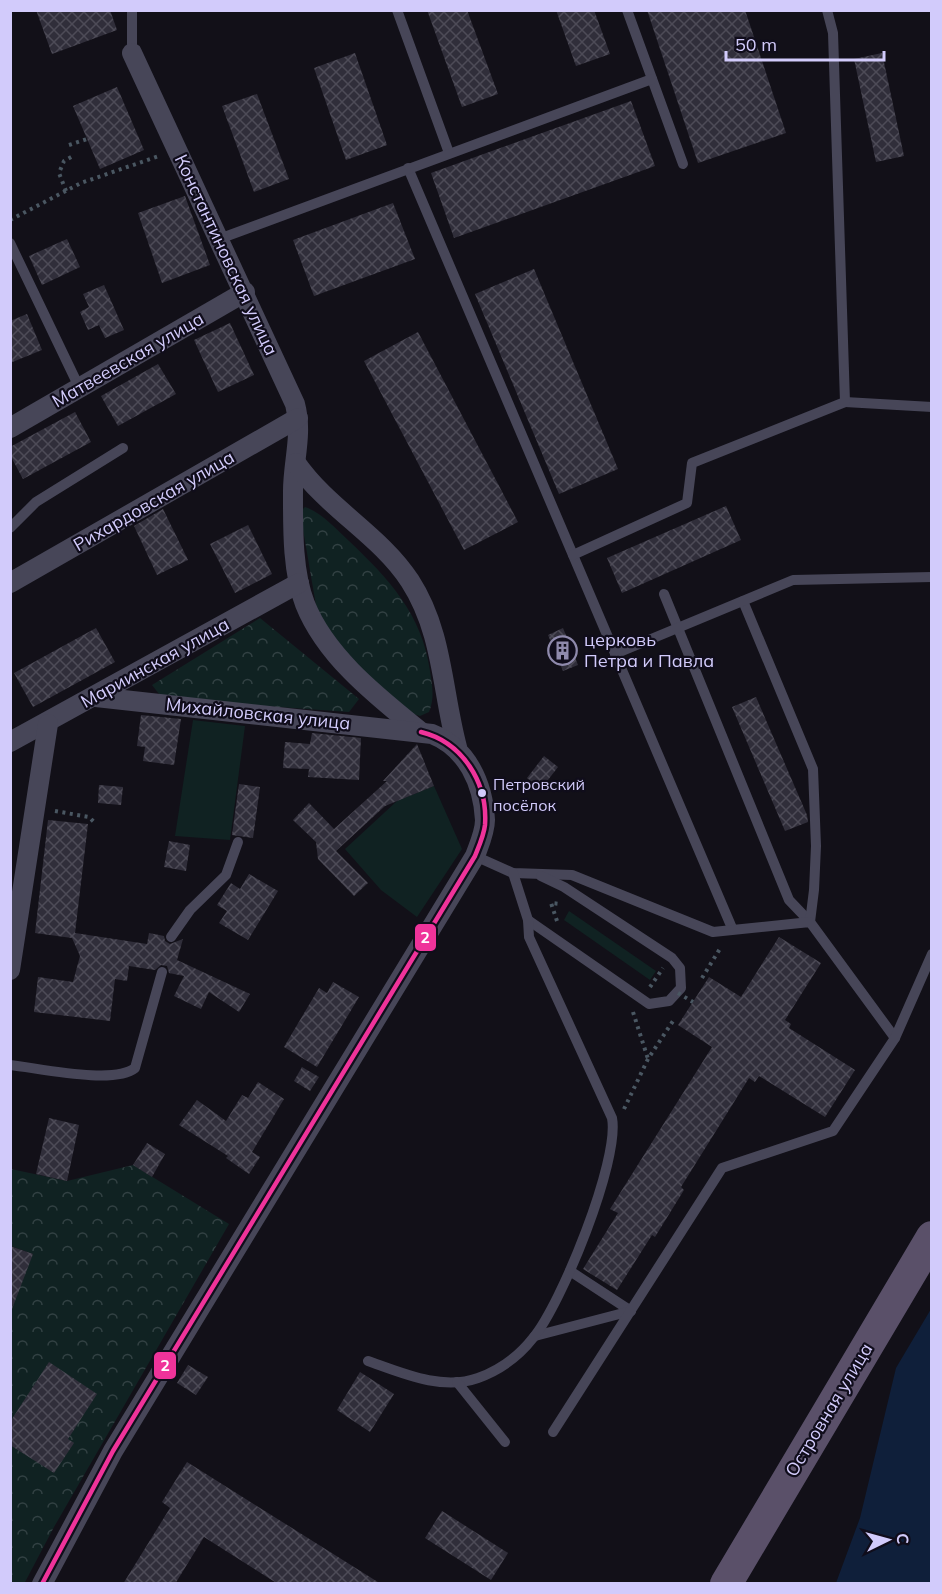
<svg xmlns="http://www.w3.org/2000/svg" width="942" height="1594" viewBox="0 0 942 1594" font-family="Mulish,sans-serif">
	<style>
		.grass { fill: #102222 }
		.forest { fill: url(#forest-crowns) }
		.water { fill: #0f1f3a }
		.building { fill: url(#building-cross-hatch) }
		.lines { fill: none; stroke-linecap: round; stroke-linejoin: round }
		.path { stroke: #4a5762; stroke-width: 4; stroke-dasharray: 3 4.5; stroke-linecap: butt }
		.lane { stroke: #474658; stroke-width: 10 }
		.street { stroke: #474658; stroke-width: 20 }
		.primary { stroke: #5a5069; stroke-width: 32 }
		.path-bridge { stroke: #4a5762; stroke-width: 4; stroke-dasharray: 3 4.5; stroke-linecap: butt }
		.bus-1-casing { stroke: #100d1b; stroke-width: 9 }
		.bus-1 { stroke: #ef339a; stroke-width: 4.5 }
		.bus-dot { fill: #d2cbfb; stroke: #100d1b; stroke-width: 2 }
		.labels { text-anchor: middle; stroke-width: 4.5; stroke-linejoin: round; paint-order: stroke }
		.bus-label { font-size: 16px; fill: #d2cbfb; stroke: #100d1b; text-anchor: start }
		.street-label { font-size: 18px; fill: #d2cbfb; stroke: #100d1b }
		.poi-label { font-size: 18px; fill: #d2cbfb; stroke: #100d1b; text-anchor: start }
		.line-badge { stroke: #100d1b; stroke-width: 2 }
		.badge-label { font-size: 16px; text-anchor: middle; font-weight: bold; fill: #fff }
	</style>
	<defs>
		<pattern id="forest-crowns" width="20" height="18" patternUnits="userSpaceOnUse" patternTransform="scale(1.5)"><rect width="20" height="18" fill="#102222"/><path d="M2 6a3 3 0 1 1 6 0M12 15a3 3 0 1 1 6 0" fill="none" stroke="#324143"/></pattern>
		<pattern id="building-cross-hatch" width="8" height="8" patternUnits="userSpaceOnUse" patternTransform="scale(1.5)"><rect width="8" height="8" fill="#302e3a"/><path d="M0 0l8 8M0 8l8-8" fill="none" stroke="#4d4b57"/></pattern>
	</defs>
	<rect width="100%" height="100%" fill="#121018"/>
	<g class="grass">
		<polygon points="193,720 245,726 230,840 175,836"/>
		<polygon points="434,786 462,849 417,917 381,890 345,849 397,801"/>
		<polygon points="569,911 656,971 650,980 564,920"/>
	</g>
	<g class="forest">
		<path d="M305 507C322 513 336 529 349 541 389 579 422 614 430 671 432 686 435 697 429 712L420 716 410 713 361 672 318 617 300 512Z"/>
		<polygon points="260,618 359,699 349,712 163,699 152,685"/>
		<polygon points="133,1165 229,1224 54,1527 24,1584 10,1583 10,1284 33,1254 11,1246 11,1169 67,1181"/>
	</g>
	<polygon class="water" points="931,1309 931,1583 836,1583 860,1518 896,1368"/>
	<g class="building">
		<polygon points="36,10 110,10 117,30 52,54"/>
		<polygon points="427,10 467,10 498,94 462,107"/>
		<polygon points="556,10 594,10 610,54 576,66"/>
		<polygon points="647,10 745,10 786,133 698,163"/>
		<polygon points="355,53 387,145 346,160 314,68"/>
		<polygon points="882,53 904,156 876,162 854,59"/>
		<polygon points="117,87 144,150 100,169 73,106"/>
		<polygon points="257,94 289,179 254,192 222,106"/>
		<polygon points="631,101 655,166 454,238 431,173"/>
		<polygon points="185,196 210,265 162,283 138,213"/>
		<polygon points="393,203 415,259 314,296 293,240"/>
		<polygon points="67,239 80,267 42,285 29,256"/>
		<polygon points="534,269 618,469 559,494 475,294"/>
		<polygon points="104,285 124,330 105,338 99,325 88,330 80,312 89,307 83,294"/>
		<polygon points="27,314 42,350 10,363 10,321"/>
		<polygon points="230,323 254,375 218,392 194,340"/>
		<polygon points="418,332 518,522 464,550 364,361"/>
		<polygon points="158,364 176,394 118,426 101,396"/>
		<polygon points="75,412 91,442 23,479 10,455 10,447"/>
		<polygon points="726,506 741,540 622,593 607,558"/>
		<polygon points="163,509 188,560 157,575 134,526"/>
		<polygon points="248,525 272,574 235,593 210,544"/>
		<polygon points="96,628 115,662 33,707 14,673"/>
		<polygon points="563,628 578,665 563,671 548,635"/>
		<polygon points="756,697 807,815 808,822 785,831 732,707"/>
		<polygon points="141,715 181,719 174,765 143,761 145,747 137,746"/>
		<polygon points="312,733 361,738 359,780 308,777 309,769 283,768 285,742 310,744"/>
		<polygon points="417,744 434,786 385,806 336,851 368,883 354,896 318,859 316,842 293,820 309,803 334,829 387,781 383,781"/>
		<polygon points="544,756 558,767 541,789 527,778"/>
		<polygon points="239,784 260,787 253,838 232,835"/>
		<polygon points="99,785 123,787 121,805 98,803"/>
		<polygon points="48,820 88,824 75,933 147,944 149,933 164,936 165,941 170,944 183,939 177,960 250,994 239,1012 209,992 201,1009 174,996 184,976 169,973 167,966 161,965 155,970 129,966 127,981 115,979 110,1021 34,1012 38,977 73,982 80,956 72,938 35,933"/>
		<polygon points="169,841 190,845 186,871 164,867"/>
		<polygon points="249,874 278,891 248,940 219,923 227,911 217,905 231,883 240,889"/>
		<polygon points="779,937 821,963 785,1020 791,1024 789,1028 855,1070 825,1117 759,1076 755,1082 749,1078 681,1187 684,1190 655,1237 652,1235 617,1290 583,1269 618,1213 610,1209 712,1047 678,1025 709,977 741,997"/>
		<polygon points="333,982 359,997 317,1067 284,1047 319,988 327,993"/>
		<polygon points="302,1067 319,1077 310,1091 294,1081"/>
		<polygon points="258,1082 284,1099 252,1152 260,1157 249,1174 226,1158 228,1156 179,1125 197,1100 226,1121 242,1095 248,1098"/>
		<polygon points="49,1118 79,1125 67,1181 36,1174"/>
		<polygon points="147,1143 165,1154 152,1177 133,1165"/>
		<polygon points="10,1246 33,1254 12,1309 10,1308"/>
		<polygon points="49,1362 97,1394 68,1439 74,1443 54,1473 10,1445 10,1422"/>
		<polygon points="188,1365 208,1377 196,1395 177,1383"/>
		<polygon points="360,1372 394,1394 370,1432 337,1410"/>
		<polygon points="187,1462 381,1584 278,1584 204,1537 175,1584 123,1584 170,1508 162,1502"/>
		<polygon points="442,1511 508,1553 491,1580 425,1538"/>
	</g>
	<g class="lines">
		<g class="path">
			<polyline points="69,145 87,139"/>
			<polyline points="66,191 59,173 64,161 73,156"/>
			<polyline points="10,220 81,183 159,156"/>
			<polyline points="55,811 89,817 96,824"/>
			<polyline points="557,921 551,903 561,904"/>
			<polyline points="702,978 721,947"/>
			<polyline points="650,987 663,968"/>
			<polyline points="633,1012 648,1059"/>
			<polyline points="624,1109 648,1059 673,1021"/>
		</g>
		<g class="lane">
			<polyline points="397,10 449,153"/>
			<polyline points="627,10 683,164"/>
			<polyline points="132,53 132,10"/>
			<polyline points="408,168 732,928"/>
			<polyline points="219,239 652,79"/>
			<polyline points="10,243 80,389"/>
			<polyline points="845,402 932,407"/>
			<polyline points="10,528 36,502 123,448"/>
			<polyline points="573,555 687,503 692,463 845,402 833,33 827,10"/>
			<polyline points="664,594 789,900 810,922"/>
			<polyline points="743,601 813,769 816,846 814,890 810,922"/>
			<polyline points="615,654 793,580 932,577"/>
			<polyline points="475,856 513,873 572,875 713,932 810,922 895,1038"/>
			<polyline points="528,920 649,1004 669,1001 681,988 680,968 672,958 564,887 541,876"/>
			<polyline points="171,937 190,910 226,875 238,842"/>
			<path d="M10 1065C39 1068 114 1085 135 1068L162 972"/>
			<polyline points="570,1271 631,1311"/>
			<polyline points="535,1336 631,1311"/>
			<path d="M368 1361C402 1373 442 1391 478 1378 500 1370 519 1356 533 1338 561 1305 620 1160 612 1118L529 937 528 920 513 873"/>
			<polyline points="457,1382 505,1442"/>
			<polyline points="553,1432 722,1168 833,1131 895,1038 932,954"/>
		</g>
		<g class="street">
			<path d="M132 53 295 404C303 434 293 461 293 491 293 526 292 571 305 604 326 657 378 697 421 732"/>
			<polyline points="10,428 245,292"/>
			<path d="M296 463C328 509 380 535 410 581 443 632 442 691 457 747"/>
			<polyline points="10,583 298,418"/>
			<polyline points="10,742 299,583"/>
			<polyline points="10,970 48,724"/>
			<path d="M42 1584 113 1451 475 856C479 845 485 832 485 820 483 783 467 748 432 734L96 697"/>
		</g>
		<polyline class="primary" points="726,1584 932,1237"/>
		<polyline class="path-bridge" points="678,993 693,1002"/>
		<defs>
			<path id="bus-1" d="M42 1584 113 1451 475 856C479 846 484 835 485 825 488 782 462 742 421 732"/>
		</defs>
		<use href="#bus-1" class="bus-1-casing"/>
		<use href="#bus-1" class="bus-1"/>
	</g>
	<defs>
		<symbol id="building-ring" viewBox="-11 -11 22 22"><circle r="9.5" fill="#100d1b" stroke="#8f8aac" stroke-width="1.5"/><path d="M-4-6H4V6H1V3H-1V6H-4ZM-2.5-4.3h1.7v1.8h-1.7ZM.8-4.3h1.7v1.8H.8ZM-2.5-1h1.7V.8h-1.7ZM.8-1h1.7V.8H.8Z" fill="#8f8aac"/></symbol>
	</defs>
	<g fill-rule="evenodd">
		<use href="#building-ring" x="546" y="634" width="33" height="33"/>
	</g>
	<circle class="bus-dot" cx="482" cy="793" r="5"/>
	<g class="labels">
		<g class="bus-label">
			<text x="493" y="790">Петровский<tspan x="493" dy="21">посёлок</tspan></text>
		</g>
		<g class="street-label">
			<text transform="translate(226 255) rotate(65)" y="6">Константиновская улица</text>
			<text transform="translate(128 360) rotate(-30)" y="6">Матвеевская улица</text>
			<text transform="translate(154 501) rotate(-30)" y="6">Рихардовская улица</text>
			<text transform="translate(155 663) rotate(-29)" y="6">Мариинская улица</text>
			<text transform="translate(258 714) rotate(6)" y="6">Михайловская улица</text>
			<text transform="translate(829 1410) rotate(-59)" y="6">Островная улица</text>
		</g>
		<g class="poi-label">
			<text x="584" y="646">церковь<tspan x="584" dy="21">Петра и Павла</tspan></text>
		</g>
	</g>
	<g class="line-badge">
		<rect x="414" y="923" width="23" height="29" rx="6" fill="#ef339a"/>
		<rect x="153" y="1351" width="24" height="29" rx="6" fill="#ef339a"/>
	</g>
	<g class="badge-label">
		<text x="425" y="943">2</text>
		<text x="165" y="1371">2</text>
	</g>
	<rect width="942" height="1594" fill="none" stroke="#d2cbfb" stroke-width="24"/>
	<g transform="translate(888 1540) rotate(85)" stroke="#100d1b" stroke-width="4.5" paint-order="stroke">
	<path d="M0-4.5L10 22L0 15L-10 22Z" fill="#d2cbfb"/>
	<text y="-9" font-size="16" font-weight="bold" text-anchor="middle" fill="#d2cbfb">С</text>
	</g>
	<path d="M726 51v9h158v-9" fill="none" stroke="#d2cbfb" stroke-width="3"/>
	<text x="735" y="51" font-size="18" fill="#d2cbfb" stroke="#100d1b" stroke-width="4.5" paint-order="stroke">50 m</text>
</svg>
